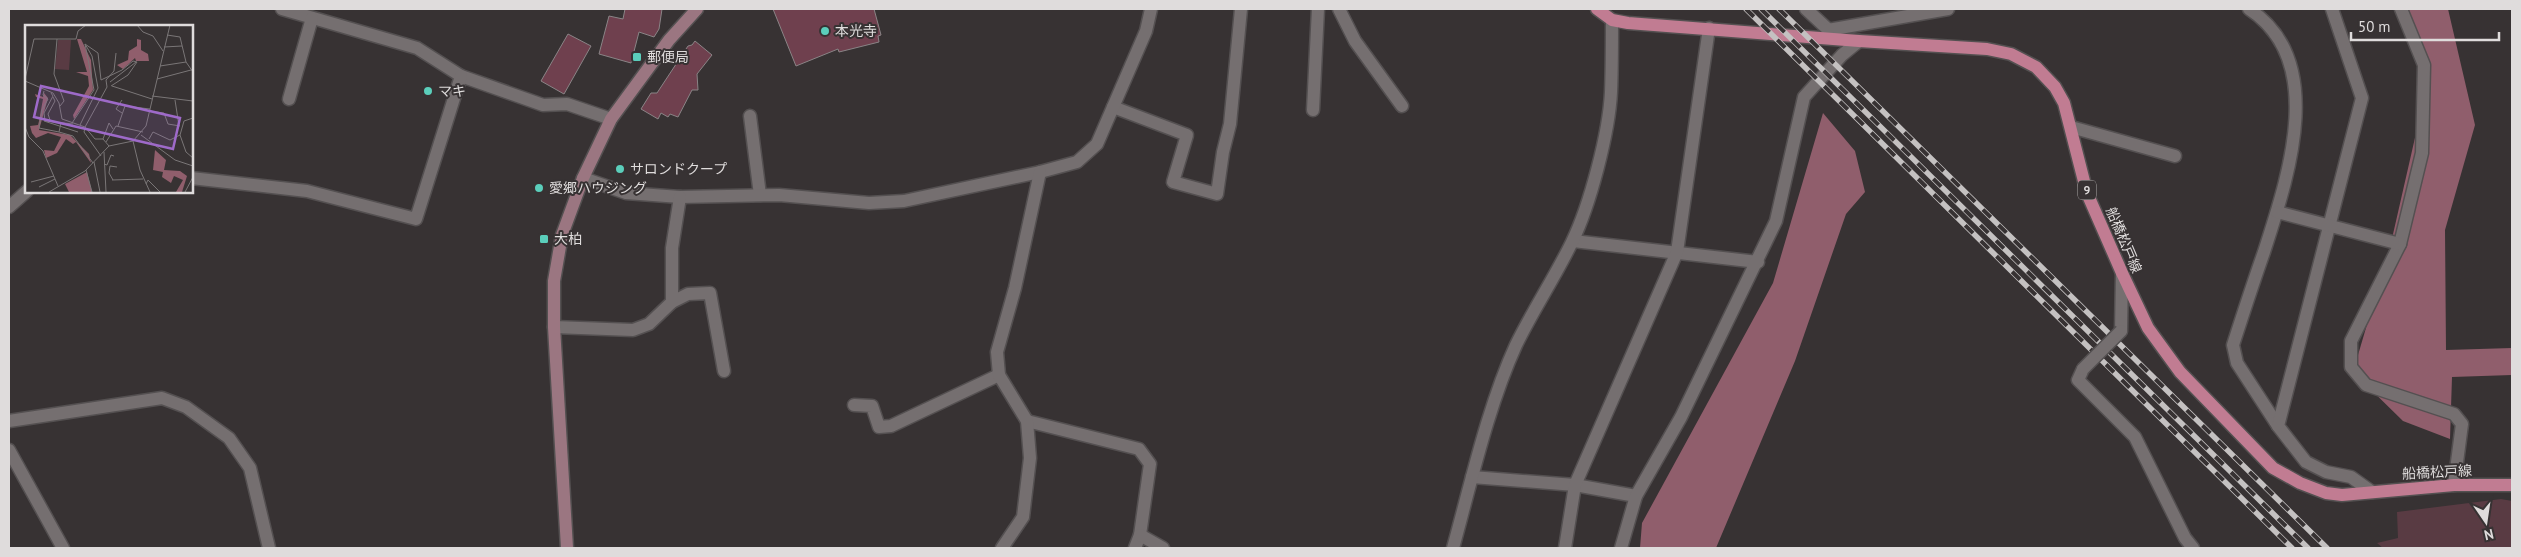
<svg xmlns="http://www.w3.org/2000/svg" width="2521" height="557" viewBox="0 0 2521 557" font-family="'PT Sans','Noto Sans JP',sans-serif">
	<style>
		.green { fill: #593b43 }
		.forest { fill: #905e6c }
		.building { fill: #6f404e; stroke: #8a8486 }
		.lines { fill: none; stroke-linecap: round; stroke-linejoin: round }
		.street-casing { stroke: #545051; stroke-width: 15 }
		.secondary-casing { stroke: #545051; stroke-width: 15 }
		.primary-casing { stroke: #545051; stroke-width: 15 }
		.street { stroke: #756f70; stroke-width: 12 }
		.secondary { stroke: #9b7681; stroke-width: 12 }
		.primary { stroke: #c17c92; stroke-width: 12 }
		.rail-casing { stroke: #c4c1c1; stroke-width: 5.5 }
		.rail { stroke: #373233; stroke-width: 4; stroke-dasharray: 11; stroke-linecap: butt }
		.street-bridge-casing { stroke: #545051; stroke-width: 15; stroke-linecap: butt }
		.street-bridge { stroke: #756f70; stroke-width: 12 }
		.poi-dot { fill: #5bcebb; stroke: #373233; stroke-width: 2 }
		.labels { text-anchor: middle; stroke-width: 4; stroke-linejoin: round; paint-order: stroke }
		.shield { fill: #373233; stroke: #ada9a9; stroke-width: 1 }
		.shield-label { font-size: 12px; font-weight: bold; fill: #dfdcdc }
		.poi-label { font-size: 14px; fill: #dfdcdc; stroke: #373233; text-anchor: start }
		.street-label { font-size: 14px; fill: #dfdcdc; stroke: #373233 }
		.inset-road { fill: none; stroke: #7a7677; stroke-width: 1 }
		.view { fill: #9e6ac9; fill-opacity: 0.15; stroke: #9e6ac9; stroke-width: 2.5 }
		.inset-edge { fill: none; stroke: #dfdcdc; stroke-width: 2.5 }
	</style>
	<rect width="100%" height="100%" fill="#373233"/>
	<polygon class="green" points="2501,499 2512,501 2512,548 2383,548 2377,543 2398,538 2397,512"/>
	<g class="forest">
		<polygon points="2405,9 2448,9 2475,125 2445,230 2446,350 2512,348 2512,375 2452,377 2450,439 2403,421 2353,372 2391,243 2427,85"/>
		<polygon points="1823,113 1855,151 1865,192 1846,214 1795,361 1716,548 1640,548 1642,523 1773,283"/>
	</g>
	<g class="building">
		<polygon points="625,9 662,9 659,29 654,37 639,32 631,63 599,54 609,16 623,19"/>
		<polygon points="773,9 874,9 881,35 878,36 879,42 839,52 838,49 796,66"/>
		<polygon points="568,34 591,46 564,94 541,81"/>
		<polygon points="695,41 712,55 697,74 698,90 692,90 678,117 670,114 668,117 661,113 658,119 641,109 651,93 657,93 688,46 692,45"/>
	</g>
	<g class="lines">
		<defs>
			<g id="street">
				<polyline points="282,9 417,48 461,76 543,105 567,104 611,119"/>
				<polyline points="1339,9 1355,41 1402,106"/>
				<polyline points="1806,9 1833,34"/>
				<path d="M2249 9C2329 61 2287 180 2264 252 2253 283 2243 314 2233 345L2237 363 2278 426"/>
				<polyline points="2332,9 2362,98 2278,426 2306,462 2326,472 2351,477 2372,492"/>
				<polyline points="2401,9 2424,65 2422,153 2400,244 2351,341 2351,367 2366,385 2454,414 2462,424 2454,485"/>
				<polyline points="1828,30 1948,9"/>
				<polyline points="289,99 312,18"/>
				<polyline points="1113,107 1187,135 1173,182 1217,194 1223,152 1230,124 1241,9"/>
				<polyline points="1313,110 1318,9"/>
				<polyline points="750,116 760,195"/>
				<polyline points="2071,127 2175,156"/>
				<polyline points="191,178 307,191 416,219 461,76"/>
				<polyline points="583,178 626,193 680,197 779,195 869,203 904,201 1040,172 1077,162 1097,144 1146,31 1151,9"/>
				<polyline points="9,207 27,191"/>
				<polyline points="2277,212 2400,244"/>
				<polyline points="1573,241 1758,262"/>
				<polyline points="672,302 688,294 710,293 724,371"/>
				<polyline points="554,327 633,330 649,324 672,302 672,248 680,197"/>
				<polyline points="2121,331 2122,273"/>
				<polyline points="2083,369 2078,380 2135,437 2185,538 2193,548"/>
				<polyline points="854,405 872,406 879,427 891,426 999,375"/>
				<polyline points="9,421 162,398 186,407 229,438 250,468 269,548"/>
				<polyline points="1027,421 1139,449 1150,464 1140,535 1135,548"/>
				<polyline points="9,450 63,548"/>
				<polyline points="1472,477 1575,485 1636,496"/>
				<polyline points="1140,535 1163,548"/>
				<polyline points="1002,548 1023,517 1030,458 1027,421 999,375 997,352 1015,288 1040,172"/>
				<path d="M1453 548C1471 483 1488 406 1516 345 1533 310 1555 277 1572 242 1590 205 1609 133 1611 92 1612 68 1612 44 1612 20"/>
				<polyline points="1565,548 1575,485 1677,252 1709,28"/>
				<polyline points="1621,548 1636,496 1681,417 1776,221 1804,97 1842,55 1859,41"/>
			</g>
			<polyline id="secondary" points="567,548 554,327 554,281 562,235 583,178 611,119 669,40 697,9"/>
			<polyline id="primary" points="1597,9 1612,20 1628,23 1859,41 1987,49 2011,54 2036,67 2055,87 2064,103 2087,193 2122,273 2148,328 2180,372 2273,468 2300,483 2326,493 2342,495 2454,485 2512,485"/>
		</defs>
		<use href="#street" class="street-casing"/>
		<use href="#secondary" class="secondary-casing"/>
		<use href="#primary" class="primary-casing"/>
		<use href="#street" class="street"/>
		<use href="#secondary" class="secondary"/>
		<use href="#primary" class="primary"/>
		<defs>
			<g id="rail">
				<polyline points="1746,9 2292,548"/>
				<polyline points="1761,9 2308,548"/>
				<polyline points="1779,9 2327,548"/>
			</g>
		</defs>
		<use href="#rail" class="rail-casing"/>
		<use href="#rail" class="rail"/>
		<defs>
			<polyline id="street-bridge" points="2083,369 2121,331"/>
		</defs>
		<use href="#street-bridge" class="street-bridge-casing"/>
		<use href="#street-bridge" class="street-bridge"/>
	</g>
	<g class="poi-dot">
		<circle cx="825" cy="31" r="5"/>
		<rect x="632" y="52" width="10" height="10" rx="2.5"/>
		<circle cx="428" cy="91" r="5"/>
		<circle cx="620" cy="169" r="5"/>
		<circle cx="539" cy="188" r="5"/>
		<rect x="539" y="234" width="10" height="10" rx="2.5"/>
	</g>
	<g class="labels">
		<rect class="shield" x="2078" y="180.5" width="18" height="19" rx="4"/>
		<g class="shield-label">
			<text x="2087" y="194">9</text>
		</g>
		<g class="poi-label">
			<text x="835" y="36">本光寺</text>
			<text x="647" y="62">郵便局</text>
			<text x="438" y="96">マキ</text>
			<text x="630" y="174">サロンドクープ</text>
			<text x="549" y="193">愛郷ハウジング</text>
			<text x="554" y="244">大柏</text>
		</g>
		<g class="street-label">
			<text transform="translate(2124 240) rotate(67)" y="5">船橋松戸線</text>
			<text transform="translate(2437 472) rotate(-3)" y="5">船橋松戸線</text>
		</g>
	</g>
	<g transform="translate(25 25)">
		<rect width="168" height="168" fill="#373233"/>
		<path d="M33 15H46L44 45 30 44Z" fill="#593b43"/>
		<path d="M52 14H56L66 35 68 65 49 94 48 90 64 61 63 51 51 47H62ZM112 14 116 15V25L123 29 124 36H111L110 33 98 44 92 40 103 35 104 26 112 21ZM19 68 23 73 14 105 45 110 64 129 66 138 51 117 48 119 41 114 32 128 21 133 19 125 29 126 36 112 23 108 11 113 7 108 5 101 13 100 14 96 18 74 11 72 10 69 18 72ZM130 125 141 135 139 145 155 146 162 151 157 167H151L158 155 149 151 146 158 137 152 138 147 128 145ZM62 147 67 167H44L40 159Z" fill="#905e6c"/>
		<path class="inset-road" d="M112 0 118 7 128 11 138 26M142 10 155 12 161 37 168 47M32 14 29 49 39 76 35 81M139 22 157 21M135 41 161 37M0 54 9 14H51L53 6 61 0M132 54 166 45M0 56 28 68 34 78 37 94 60 102 70 114H78L84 121 108 116 115 145 125 167M85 57 111 37M87 61 127 74M19 66 18 70 23 74 17 85 14 103 34 107M26 68 28 71 19 88 20 96 48 99M127 71 168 76M97 75 91 84 97 88M150 75 154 101M124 86 139 88 143 99 155 101M168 93 159 96 155 110 161 127 168 133M25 95 23 89 30 76 28 72M19 96 53 107M36 98 34 107 48 111 68 138M47 98 69 65 60 19 73 28 76 55 97 45 108 36 112 37 103 50 86 61M55 100 73 63 67 31 60 19M93 101 100 81 125 84M0 102 4 112 18 126 33 161M60 102 82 62 81 55 89 46 91 28M60 103 59 107 76 131M116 110 150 135 168 141M78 114 84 98 88 104M124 114 128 107 145 115 155 110M108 116 121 101 145 0M81 117 91 101 118 107M79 127 81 167M69 137 75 167M79 139 82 140 86 130 89 131M61 145 67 167M87 155 118 154M88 155 84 148 85 141 92 142M6 157 29 151M121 159 123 155 135 167M14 162 30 154M24 167 60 146 84 121M160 167 168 152"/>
		<path class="view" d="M16 61 155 93 148 124 9 92Z"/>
		<rect width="168" height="168" class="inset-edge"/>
	</g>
	<rect width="2521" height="557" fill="none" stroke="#dfdcdc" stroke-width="20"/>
	<g transform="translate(2486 522) rotate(167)" stroke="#373233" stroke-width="4" paint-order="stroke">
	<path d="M0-4L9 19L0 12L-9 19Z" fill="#dfdcdc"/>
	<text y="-8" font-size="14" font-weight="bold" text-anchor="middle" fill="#dfdcdc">N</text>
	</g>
	<path d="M2351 32v8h148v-8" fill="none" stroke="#dfdcdc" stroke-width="2.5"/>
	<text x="2358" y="32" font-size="15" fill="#dfdcdc" stroke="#373233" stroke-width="4" paint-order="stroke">50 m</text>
</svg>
